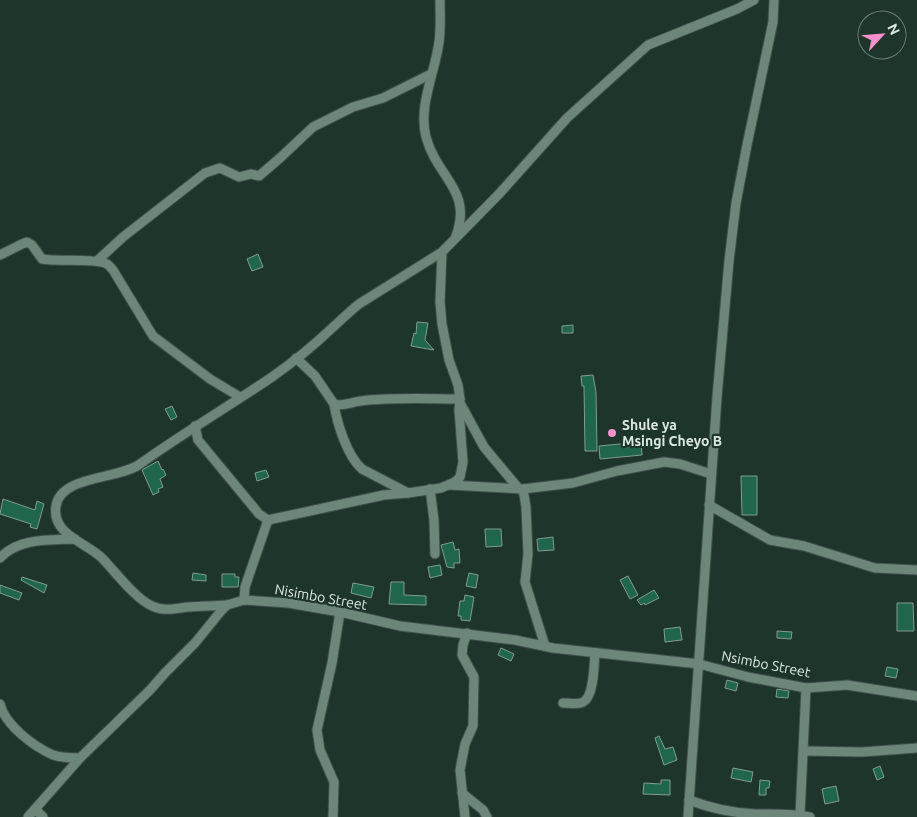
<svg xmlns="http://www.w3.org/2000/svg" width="917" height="817" viewBox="0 0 917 817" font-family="Ubuntu,sans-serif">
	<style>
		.building { fill: #1f664d; stroke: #829c90 }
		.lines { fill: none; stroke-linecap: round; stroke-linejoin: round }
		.street-casing { stroke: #3d514a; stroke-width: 11 }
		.street { stroke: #6c867a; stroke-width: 9 }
		.poi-dot { fill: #f890cb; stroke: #1e352b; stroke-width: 2 }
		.labels { text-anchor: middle; stroke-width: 4.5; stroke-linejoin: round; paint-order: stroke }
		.poi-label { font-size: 14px; font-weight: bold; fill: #dbe9e3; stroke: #1e352b; text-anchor: start }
		.street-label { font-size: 14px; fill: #dbe9e3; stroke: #1e352b }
	</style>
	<rect width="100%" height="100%" fill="#1e352b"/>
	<g class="building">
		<polygon points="258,254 263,267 252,271 247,259"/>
		<polygon points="417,322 428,323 425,340 434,350 411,346 414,333 416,334"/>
		<polygon points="573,325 573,333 562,333 562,326"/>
		<polygon points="593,375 596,392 597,451 585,451 584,386 582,386 581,376"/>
		<polygon points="172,406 177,417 171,420 165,409"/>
		<polygon points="641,442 642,455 600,459 599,446"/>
		<polygon points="158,461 162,470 163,469 166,475 160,479 163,487 158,489 159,492 153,495 142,470"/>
		<polygon points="266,470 269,477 257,481 255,473"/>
		<polygon points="741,476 757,476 757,515 742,515"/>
		<polygon points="3,499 35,510 37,501 44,504 37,529 30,527 31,524 0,514"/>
		<polygon points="485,529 501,529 502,546 486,547"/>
		<polygon points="553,537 554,550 538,551 537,539"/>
		<polygon points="453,542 455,550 459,549 460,563 454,563 454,568 447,567 441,545"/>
		<polygon points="440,565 442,575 430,578 428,567"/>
		<polygon points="193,573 206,575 206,581 192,580"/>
		<polygon points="469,573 478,575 476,588 466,586"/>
		<polygon points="222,574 235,574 235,577 239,577 238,587 222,587"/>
		<polygon points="628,576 638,595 630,599 620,580"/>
		<polygon points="22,577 47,585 44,593 21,580"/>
		<polygon points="391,582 404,582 404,595 426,596 426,605 389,604"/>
		<polygon points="353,583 374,587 371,598 351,593"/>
		<polygon points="0,585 22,593 19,600 0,593"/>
		<polygon points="654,590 659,598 645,605 644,603 641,605 637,600"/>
		<polygon points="465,595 474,597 470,621 461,620 461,616 458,616 460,601 464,601"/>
		<polygon points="897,603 913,603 914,631 897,631"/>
		<polygon points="680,627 682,640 665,642 664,629"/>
		<polygon points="777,631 792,632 791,639 777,638"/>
		<polygon points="501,648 514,654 511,661 498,655"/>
		<polygon points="887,667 898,669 896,678 885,676"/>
		<polygon points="727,680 738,683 736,691 725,688"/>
		<polygon points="777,689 789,691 788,698 776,697"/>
		<polygon points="659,736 665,749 673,747 677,760 664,765 655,738"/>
		<polygon points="880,766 884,777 877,780 873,769"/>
		<polygon points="733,768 753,772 751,782 731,778"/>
		<polygon points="661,780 670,780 670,795 643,794 644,783 661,784"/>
		<polygon points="760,780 770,781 769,788 766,788 766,795 759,795"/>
		<polygon points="836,786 839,801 825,804 822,789"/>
	</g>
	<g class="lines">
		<defs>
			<g id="street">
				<path d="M440 0C440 14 441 29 439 42 435 73 418 106 426 137 437 178 473 190 456 236"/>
				<path d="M0 255 22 244 27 242 32 245 42 259C58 262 96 258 107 264 109 265 111 268 113 270L153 336 210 379 240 397"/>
				<polyline points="97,261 123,237 205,173 220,168 239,177 251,174 259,176 280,158 313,127 353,107 383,98 431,74"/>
				<path d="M296 358 315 376 334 404C342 407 352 402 361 401 394 397 427 399 460 399"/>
				<polyline points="460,403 484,447 519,489"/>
				<path d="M334 404C337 423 347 456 362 469L408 493 441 488 455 482 460 477 463 462 459 410 460 399 458 385 449 360 442 324 440 302 442 252"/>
				<polyline points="195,426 198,440 250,503 259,514 268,520 384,495 408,493"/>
				<polyline points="449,485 523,489 573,483 617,471 664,462 680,464 711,474"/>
				<polyline points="430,489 434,520 435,554"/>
				<polyline points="523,489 526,507 528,554 525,582 545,646"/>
				<polyline points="709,505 770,540 804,546 875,568 917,570"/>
				<path d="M0 558C18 538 49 540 75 539"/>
				<polyline points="244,600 245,587 268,520"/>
				<path d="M227 605C215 606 202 606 189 607 177 608 164 612 152 606 136 599 116 573 103 559 88 543 51 535 56 506 61 475 118 480 140 464 183 433 228 407 272 377 292 363 313 346 331 329 340 321 349 312 359 304L442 252 499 194 567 118 648 45 737 9 754 0"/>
				<path d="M563 703C569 703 578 705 583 702 594 697 594 665 595 653"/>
				<path d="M0 704C5 725 33 746 53 755 62 758 71 758 80 758"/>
				<polyline points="804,751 862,752 917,748"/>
				<polyline points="462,793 483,810 487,817"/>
				<path d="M689 800C710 808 732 813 755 814 774 814 792 813 810 817"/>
				<polyline points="35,809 43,817"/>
				<polyline points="800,815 806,688"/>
				<polyline points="28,817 80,758 150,690 165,673 195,643 221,611 227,605 244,600 288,603 340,612 400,626 515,640 553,648 699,664 748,677 806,688 847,685 917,696"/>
				<polyline points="333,817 334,782 320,750 317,730 332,663 340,612"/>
				<polyline points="465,817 460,770 465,744 473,726 474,677 462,655 463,645 467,633"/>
				<polyline points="688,817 717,397 729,261 736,203 747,145 773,22 774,0"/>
			</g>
		</defs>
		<use href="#street" class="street-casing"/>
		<use href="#street" class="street"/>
	</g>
	<circle class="poi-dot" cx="612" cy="433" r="5"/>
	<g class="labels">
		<g class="poi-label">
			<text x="622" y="430">Shule ya<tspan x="622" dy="16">Msingi Cheyo B</tspan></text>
		</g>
		<g class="street-label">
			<text transform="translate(321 597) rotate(10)" y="5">Nisimbo Street</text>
			<text transform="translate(766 664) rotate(11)" y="5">Nsimbo Street</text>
		</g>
	</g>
	<g transform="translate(882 35) rotate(64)"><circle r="24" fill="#1e352b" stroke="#6a7d75"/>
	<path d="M0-4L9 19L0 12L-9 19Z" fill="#f890cb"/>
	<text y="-8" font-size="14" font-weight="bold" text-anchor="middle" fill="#dbe9e3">N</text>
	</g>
</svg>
